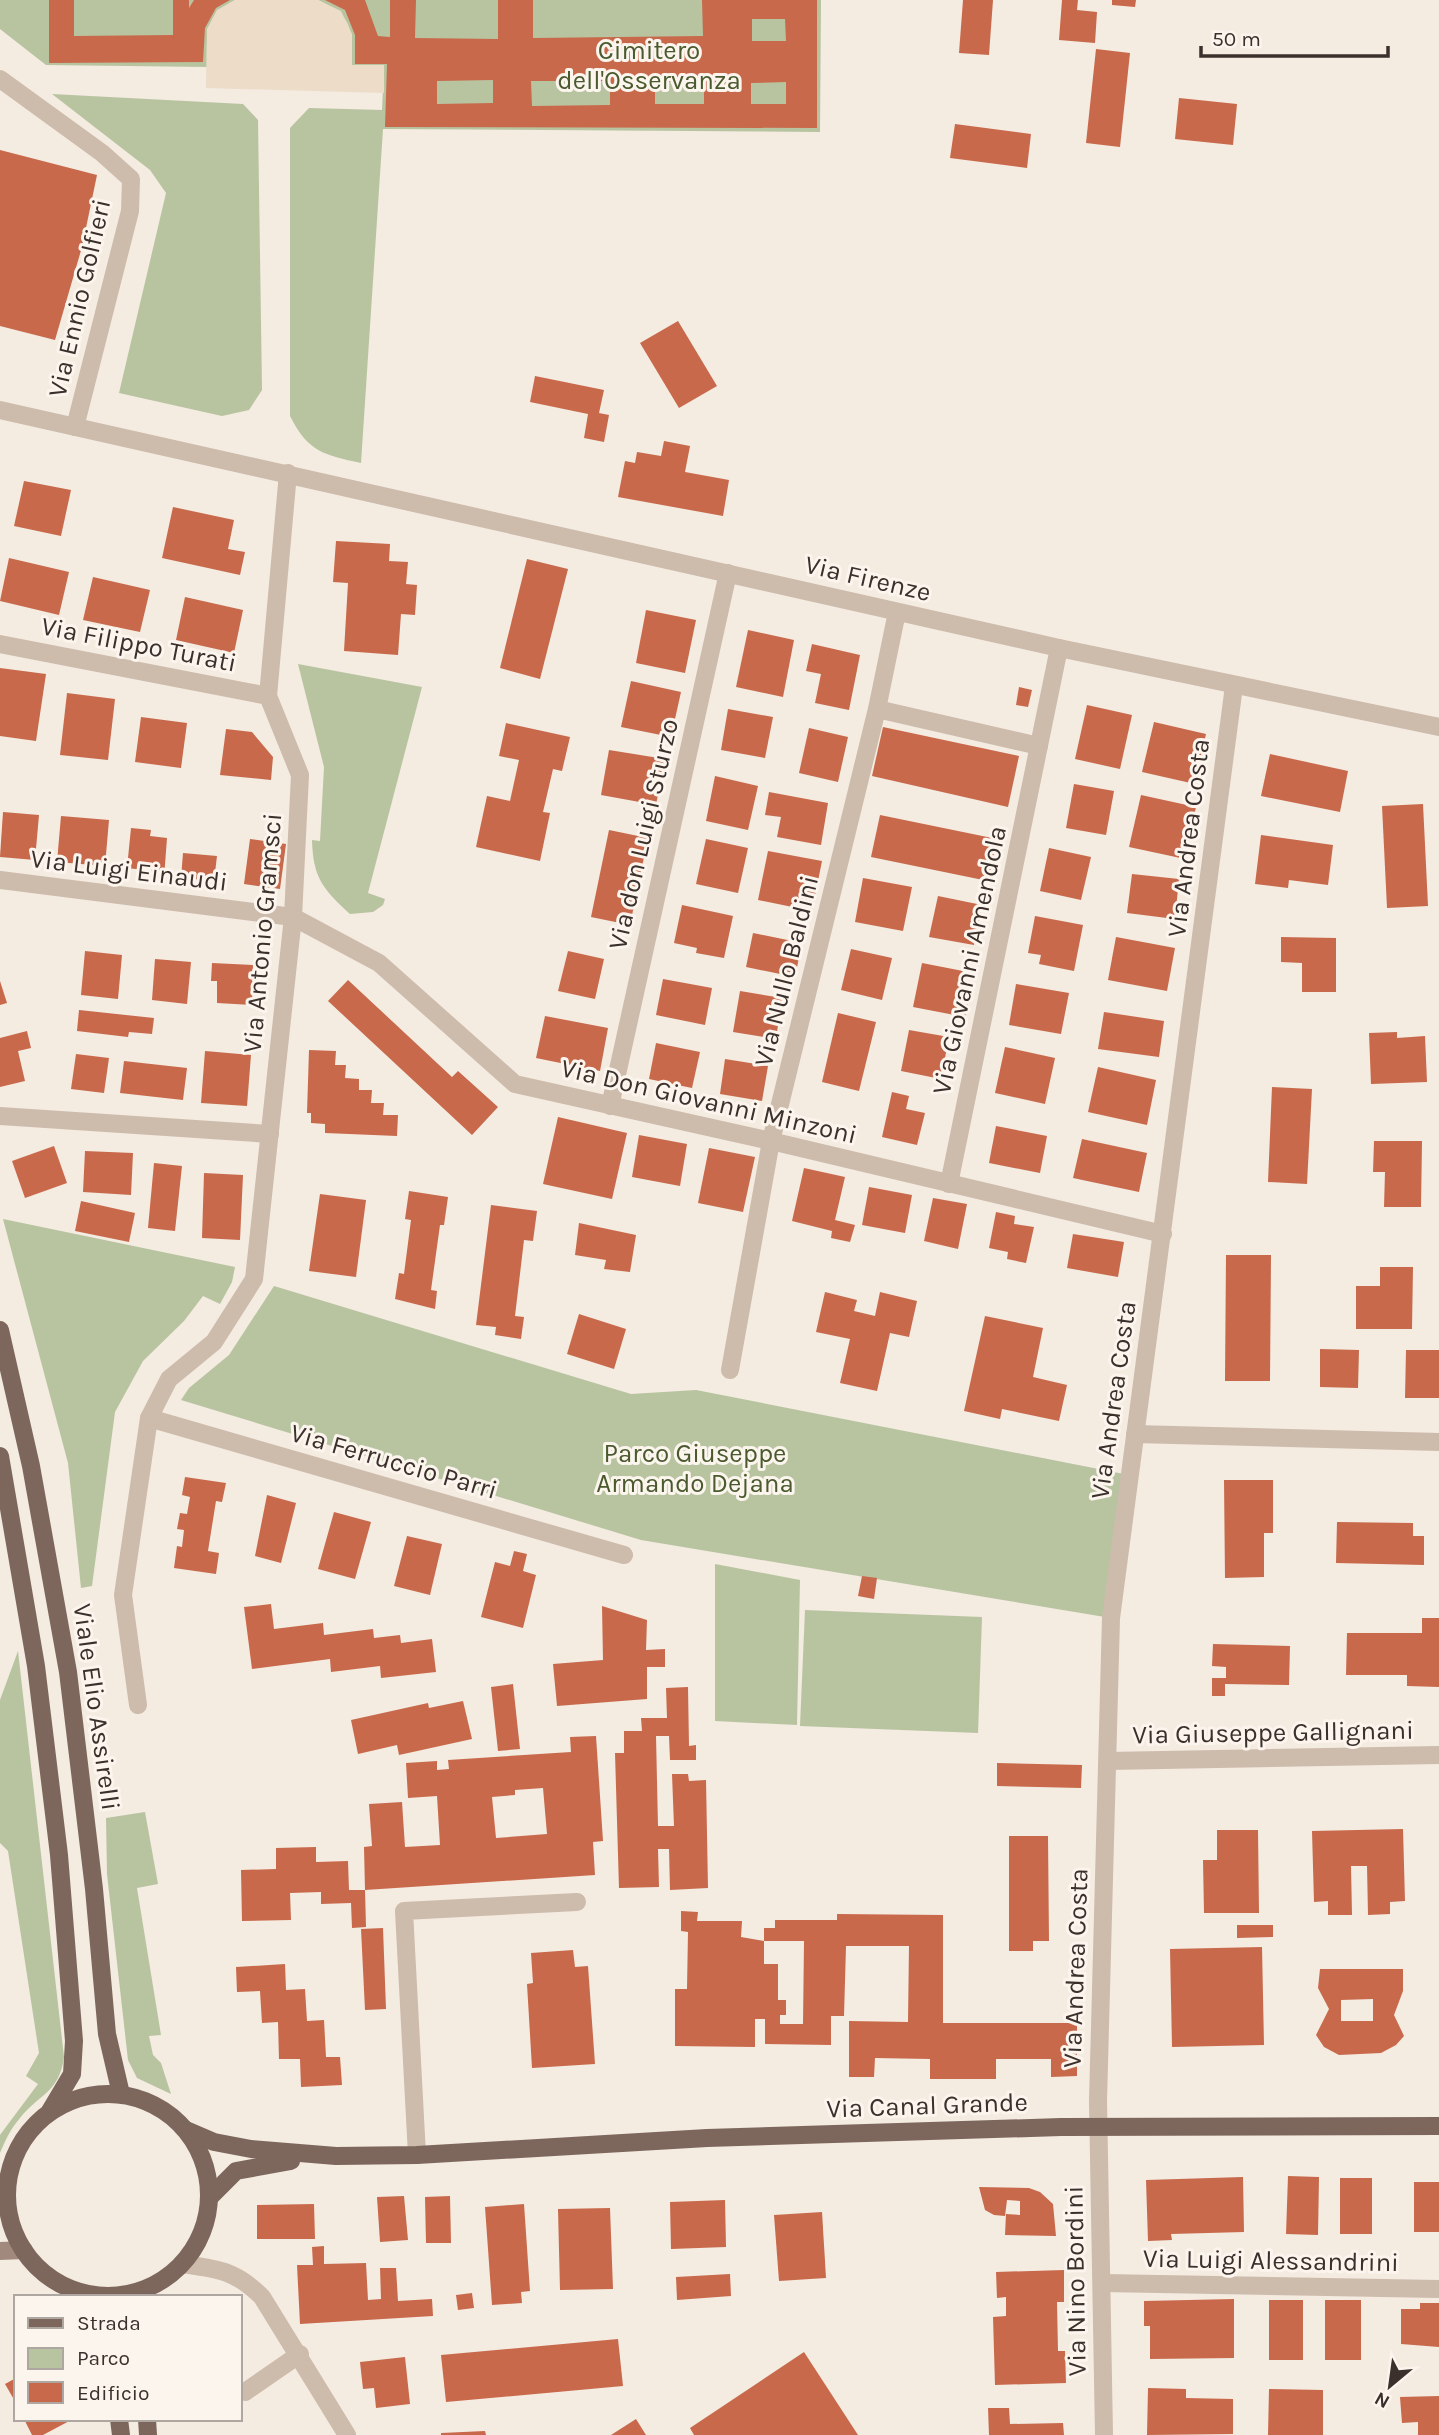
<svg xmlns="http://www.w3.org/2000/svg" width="1439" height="2435" viewBox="0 0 1439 2435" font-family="Karla,sans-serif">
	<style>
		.green { fill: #b8c4a0 }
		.plaza { fill: #ecdcc8 }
		.building { fill: #c8694b; fill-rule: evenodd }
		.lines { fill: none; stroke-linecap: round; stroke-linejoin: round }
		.minor { stroke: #cdbbac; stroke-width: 18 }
		.tertiary { stroke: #cdbbac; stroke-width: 18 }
		.secondary { stroke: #a18a7d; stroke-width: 18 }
		.primary { stroke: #7d675c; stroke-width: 18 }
		.labels { text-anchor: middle; stroke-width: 6; stroke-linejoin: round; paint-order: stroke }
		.park-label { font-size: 26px; fill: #4a5a2e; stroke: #fbf5ee }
		.street-label { font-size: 26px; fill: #3b302b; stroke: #fbf5ee }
	</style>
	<rect width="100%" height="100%" fill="#f4ebe1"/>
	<g class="green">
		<path d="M0 0H235C204 18 207 33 207 67L46 65 0 29Z"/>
		<path d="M318 0H821L820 132 383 129 361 463C324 455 308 452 290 416V128L309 108 382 110 384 66H352C352 28 353 17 318 0Z"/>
		<polygon points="52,94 243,104 258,120 262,390 249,410 222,416 119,393 166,193 150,170"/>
		<path d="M298 664 422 687 368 893 385 899 383 905 373 912 350 914C323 889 313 878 312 840L320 841 324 767Z"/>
		<polygon points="3,1219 235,1267 232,1282 220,1304 203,1296 184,1321 143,1361 115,1412 92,1586 81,1588 68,1463"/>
		<polygon points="274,1286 631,1394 696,1390 1129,1475 1111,1618 641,1540 181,1400 189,1388 229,1355"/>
		<polygon points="715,1564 800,1580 797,1725 715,1721"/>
		<polygon points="805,1610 982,1617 978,1733 800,1726"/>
		<path d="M18 1651 64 2057C59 2093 40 2093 20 2118 11 2128 5 2141 0 2153V2135L38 2084 26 2076 39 2053 8 1851 0 1843V1700Z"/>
		<polygon points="145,1812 158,1884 137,1888 161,2035 149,2036 153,2055 161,2063 171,2094 137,2078 128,2060 107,1874 106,1818"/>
	</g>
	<polygon class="plaza" points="235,0 318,0 341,11 352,34 352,65 384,65 384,93 206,88 207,29 217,10"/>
	<g class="building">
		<polygon points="49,0 74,0 74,36 173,35 173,0 189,0 189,8 194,0 230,0 216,8 205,28 203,62 49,63"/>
		<path d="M325 0H365L378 36 390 37V0H416L415 38 498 39V0H533V38L703 36 702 0H817V128L385 127 387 64H355V35L345 10ZM752 19H785L786 41H752ZM493 80V103L437 104V81ZM531 81H610V105L532 106ZM655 82H704V104H655ZM786 82V104H751V83Z"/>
		<polygon points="963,0 993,0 989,55 959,53"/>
		<polygon points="1062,0 1078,0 1077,10 1097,12 1095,43 1059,40"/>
		<polygon points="1112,0 1136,0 1135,7 1112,5"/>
		<polygon points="1096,49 1130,53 1120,147 1086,143"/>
		<polygon points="1179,98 1237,104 1233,145 1175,139"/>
		<polygon points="955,124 1031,134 1027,168 950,158"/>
		<polygon points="0,150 97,175 82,247 55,340 0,326"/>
		<polygon points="678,321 717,386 679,408 640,343"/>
		<polygon points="535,376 604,390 599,413 609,415 604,442 584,438 588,414 530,402"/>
		<polygon points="664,441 690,446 685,472 729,480 723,516 618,497 625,461 635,463 637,452 661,456"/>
		<polygon points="24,481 71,490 61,536 14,526"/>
		<polygon points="173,507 234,520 228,549 245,552 240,575 162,558"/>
		<polygon points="336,541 390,544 389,561 408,562 406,584 417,585 415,615 401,614 398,655 344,651 348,583 333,582"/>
		<polygon points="9,558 69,572 59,615 0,601"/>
		<polygon points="527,559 568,569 540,679 500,668"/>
		<polygon points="93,577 150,590 140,632 83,620"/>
		<polygon points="185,597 243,610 234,653 176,640"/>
		<polygon points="646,610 696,620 685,673 636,663"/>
		<polygon points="748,630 794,640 783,697 736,687"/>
		<polygon points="812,644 860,655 849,710 815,703 821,674 806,671"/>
		<polygon points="0,668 46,674 36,741 0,736"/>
		<polygon points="631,681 681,692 671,737 621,727"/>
		<polygon points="1019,687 1032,690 1028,707 1016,705"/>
		<polygon points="67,693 115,699 108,760 60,755"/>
		<polygon points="1087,705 1132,715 1120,769 1075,759"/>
		<polygon points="728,709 773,717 765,758 721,750"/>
		<polygon points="141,717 187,723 181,768 135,762"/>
		<polygon points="1154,722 1206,734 1195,784 1142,772"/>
		<polygon points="506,723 570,737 562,771 553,769 543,812 550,813 540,861 476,847 487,796 510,801 519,760 499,756"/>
		<polygon points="883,727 1019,756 1008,807 872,776"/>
		<polygon points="809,728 848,737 838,782 799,773"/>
		<polygon points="226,729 252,732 273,757 271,780 220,775"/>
		<polygon points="609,750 665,759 656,805 601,795"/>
		<polygon points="1270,754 1348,771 1340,812 1261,796"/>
		<polygon points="715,776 758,786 748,830 706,821"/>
		<polygon points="1074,784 1114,791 1106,835 1066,828"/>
		<polygon points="769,792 828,803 821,845 777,837 781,817 765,815"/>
		<polygon points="1141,795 1196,807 1185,859 1129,847"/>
		<polygon points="1423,804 1428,906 1387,908 1382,806"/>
		<polygon points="3,812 39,815 35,860 0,857"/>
		<polygon points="880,815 997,839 988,881 871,857"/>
		<polygon points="61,816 109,820 105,866 57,862"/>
		<polygon points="131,828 151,830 150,836 167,838 164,878 144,876 144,870 127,868"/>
		<polygon points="609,830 648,838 630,925 591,917"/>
		<polygon points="1261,835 1333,845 1328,885 1289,880 1288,888 1255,884"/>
		<polygon points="250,839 286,844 280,889 244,884"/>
		<polygon points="706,839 748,848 738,893 696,884"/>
		<polygon points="1049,848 1091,857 1081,900 1040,891"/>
		<polygon points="768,851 822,861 812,911 758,900"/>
		<polygon points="183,853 217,856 214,881 181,878"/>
		<polygon points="1132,874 1179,879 1175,919 1127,913"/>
		<polygon points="863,878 912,887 903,931 855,922"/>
		<polygon points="938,896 982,905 974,945 929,937"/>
		<polygon points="682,905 733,916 724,958 696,953 697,948 674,943"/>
		<polygon points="1035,916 1083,925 1074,971 1039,964 1041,955 1028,953"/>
		<polygon points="753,933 802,943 795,977 746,967"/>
		<polygon points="1116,937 1175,948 1167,991 1108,980"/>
		<polygon points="1281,937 1336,938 1336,992 1302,992 1302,963 1281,962"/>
		<polygon points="851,949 892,958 882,1000 841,990"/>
		<polygon points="85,951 122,955 118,999 81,995"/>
		<polygon points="568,951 604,959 595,999 558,991"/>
		<polygon points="155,959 191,962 187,1004 152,1000"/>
		<polygon points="212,963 253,965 252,1005 217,1003 217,981 211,981"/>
		<polygon points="922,963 963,971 959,991 970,993 965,1017 913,1007"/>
		<polygon points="663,979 712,988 705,1025 656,1015"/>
		<polygon points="348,980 452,1077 458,1071 498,1107 472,1135 328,1001"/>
		<polygon points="0,981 7,1003 0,1005"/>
		<polygon points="1016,984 1069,993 1061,1034 1009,1025"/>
		<polygon points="740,991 782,998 776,1039 733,1032"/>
		<polygon points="79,1010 154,1018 152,1034 129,1032 128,1037 77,1031"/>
		<polygon points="1104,1012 1164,1021 1159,1057 1098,1049"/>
		<polygon points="838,1013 876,1022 859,1091 822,1082"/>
		<polygon points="545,1016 608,1028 600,1071 536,1058"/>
		<polygon points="909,1030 949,1037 941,1079 901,1071"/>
		<polygon points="27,1031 31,1048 18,1051 25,1081 0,1087 0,1038"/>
		<polygon points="1397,1032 1397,1038 1425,1036 1427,1082 1371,1084 1369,1033"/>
		<polygon points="656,1043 700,1052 692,1088 649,1079"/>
		<polygon points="1005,1047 1055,1058 1045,1104 995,1093"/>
		<polygon points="309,1050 336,1051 335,1065 346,1065 345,1078 359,1079 359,1090 372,1090 371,1103 384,1103 383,1115 398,1115 397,1136 325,1133 325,1124 311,1123 311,1113 307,1113"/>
		<polygon points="205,1051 251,1055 247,1106 201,1103"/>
		<polygon points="76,1054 109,1058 104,1093 71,1089"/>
		<polygon points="725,1059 768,1066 762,1101 720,1094"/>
		<polygon points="124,1061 187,1068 183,1100 120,1093"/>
		<polygon points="1098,1067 1156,1080 1147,1125 1088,1112"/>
		<polygon points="1272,1087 1312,1089 1307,1184 1268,1182"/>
		<polygon points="892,1092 909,1096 906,1109 925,1113 917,1145 882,1137"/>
		<polygon points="558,1117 627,1133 612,1199 543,1184"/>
		<polygon points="996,1126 1047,1136 1040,1173 989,1163"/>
		<polygon points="639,1135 687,1144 680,1186 632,1177"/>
		<polygon points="1082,1139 1147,1153 1139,1192 1073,1178"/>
		<polygon points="1374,1141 1422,1141 1421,1207 1384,1207 1385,1172 1373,1172"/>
		<polygon points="54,1146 67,1183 25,1198 12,1161"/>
		<polygon points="709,1148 755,1157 743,1212 698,1203"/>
		<polygon points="85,1151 133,1153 131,1195 83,1192"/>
		<polygon points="154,1163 182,1166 175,1231 148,1228"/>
		<polygon points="804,1168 845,1177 835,1220 855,1225 850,1242 831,1238 832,1231 792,1221"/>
		<polygon points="204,1173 243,1175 240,1240 202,1238"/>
		<polygon points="869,1187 912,1195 905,1233 862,1225"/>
		<polygon points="409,1191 448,1197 444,1225 440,1225 431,1290 437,1291 435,1309 395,1299 399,1273 404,1274 411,1220 405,1219"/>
		<polygon points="320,1194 366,1200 356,1277 309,1271"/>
		<polygon points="933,1198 967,1204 958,1249 924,1241"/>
		<polygon points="81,1201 135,1213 129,1242 75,1231"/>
		<polygon points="491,1205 537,1211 533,1241 524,1240 515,1316 524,1317 521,1339 495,1335 496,1327 476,1325"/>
		<polygon points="996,1212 1015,1216 1014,1224 1034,1227 1026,1263 1007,1259 1008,1252 989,1248"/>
		<polygon points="579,1223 636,1235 630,1272 604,1269 606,1260 575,1255"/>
		<polygon points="1073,1234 1124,1242 1118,1277 1067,1268"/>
		<polygon points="1226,1255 1271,1255 1270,1381 1225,1381"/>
		<polygon points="1380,1267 1413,1267 1412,1329 1356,1329 1356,1286 1380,1286"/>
		<polygon points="825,1292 857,1300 854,1311 875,1316 880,1292 917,1301 909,1337 890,1333 877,1391 840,1383 850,1339 816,1332"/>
		<polygon points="579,1314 626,1329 614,1369 567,1354"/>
		<polygon points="985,1316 1043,1328 1033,1377 1067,1385 1059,1421 1002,1409 1000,1419 964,1411"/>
		<polygon points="1320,1349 1359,1350 1358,1388 1320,1387"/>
		<polygon points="1406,1350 1439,1350 1439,1398 1405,1398"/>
		<polygon points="185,1477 226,1483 222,1502 216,1501 208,1551 219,1553 216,1574 174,1568 177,1546 182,1547 184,1530 177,1529 180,1513 187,1514 190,1497 182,1495"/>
		<polygon points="1224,1480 1273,1480 1273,1533 1264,1533 1264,1577 1225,1578"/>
		<polygon points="267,1495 296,1503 281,1563 255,1556"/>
		<polygon points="334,1512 371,1522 355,1579 318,1569"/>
		<polygon points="1337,1522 1413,1523 1413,1536 1424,1536 1424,1565 1336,1563"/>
		<polygon points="407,1536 442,1544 430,1595 394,1586"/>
		<polygon points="514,1551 527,1554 523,1571 536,1575 523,1628 481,1617 495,1562 510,1566"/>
		<polygon points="862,1576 877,1578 874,1599 858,1596"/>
		<polygon points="271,1604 274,1629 323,1623 324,1635 373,1629 374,1638 400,1635 401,1643 432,1639 436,1672 381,1678 380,1666 331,1672 330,1659 252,1669 244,1607"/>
		<polygon points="602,1606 647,1620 646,1650 665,1649 665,1667 647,1667 647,1699 557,1706 553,1664 603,1660"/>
		<polygon points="1422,1618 1439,1618 1439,1687 1407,1686 1407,1675 1346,1675 1347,1633 1422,1633"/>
		<polygon points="1213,1644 1290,1646 1289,1685 1225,1684 1225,1696 1212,1696 1212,1678 1226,1678 1226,1667 1212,1666"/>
		<polygon points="513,1684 520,1749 498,1751 491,1687"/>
		<polygon points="688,1687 689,1746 696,1745 696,1760 670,1760 669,1736 656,1736 658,1826 674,1826 672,1774 688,1774 689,1781 706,1780 708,1888 670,1890 669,1849 658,1849 659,1887 619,1888 615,1753 624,1753 624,1731 642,1731 641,1718 667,1718 666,1688"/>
		<polygon points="463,1701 472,1739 399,1755 397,1745 358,1754 351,1720 428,1703 429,1708"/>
		<path d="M596 1736 603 1841 593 1842 595 1875 365 1890 364 1847 372 1846 369 1804 402 1802 405 1847 440 1845 437 1796 408 1798 406 1763 437 1761V1770L449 1769 448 1760 571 1752 570 1737ZM543 1788 547 1834 496 1838 492 1797 515 1795V1790Z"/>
		<polygon points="997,1763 1082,1765 1081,1788 997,1786"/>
		<polygon points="1403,1829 1405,1901 1390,1902 1390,1914 1368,1915 1367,1866 1351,1866 1352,1915 1328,1915 1328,1901 1314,1902 1312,1831"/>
		<polygon points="1217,1830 1258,1830 1259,1913 1204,1913 1203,1860 1217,1860"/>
		<polygon points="1009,1836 1048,1836 1049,1941 1033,1941 1033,1951 1009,1951"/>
		<polygon points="316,1847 316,1862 348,1861 349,1890 365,1890 366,1927 352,1928 351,1903 321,1904 321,1892 290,1893 291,1920 242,1921 241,1870 276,1869 276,1848"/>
		<polygon points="681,1911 698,1912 697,1921 742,1921 741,1937 764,1941 764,1964 778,1964 778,2000 786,2000 786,2015 780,2015 780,2024 803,2024 804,1941 764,1941 764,1928 775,1928 775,1920 837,1920 837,1914 943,1915 943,2023 1077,2023 1077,2076 1051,2077 1051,2059 996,2059 996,2079 930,2079 930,2059 875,2058 874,2077 849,2077 849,2021 908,2022 909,1946 846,1946 844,2016 831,2016 831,2045 765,2044 765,2019 755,2019 755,2047 675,2046 675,1989 687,1989 688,1932 681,1931"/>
		<polygon points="1237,1925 1273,1925 1273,1937 1237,1938"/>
		<polygon points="383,1928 386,2009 365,2010 361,1929"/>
		<polygon points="1262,1947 1264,2045 1172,2047 1170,1949"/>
		<polygon points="573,1950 575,1967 588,1966 595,2064 532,2068 527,1984 533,1983 531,1953"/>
		<polygon points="285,1964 286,1990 305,1989 307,2021 324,2020 326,2057 340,2057 342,2085 301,2087 300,2059 279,2059 278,2022 262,2023 260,1991 237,1992 236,1967"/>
		<path d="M1320 1969H1403V1991L1394 2015 1404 2036 1396 2045 1381 2053 1339 2055 1324 2047 1316 2035 1329 2009 1318 1988ZM1373 1999V2021H1341V2000Z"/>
		<polygon points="1288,2176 1319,2177 1318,2235 1286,2234"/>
		<polygon points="1243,2177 1244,2232 1171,2234 1172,2240 1148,2241 1146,2180"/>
		<rect x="1340" y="2178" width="32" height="56"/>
		<rect x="1414" y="2182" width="25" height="50"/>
		<polygon points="979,2187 1029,2188 1040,2192 1053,2204 1056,2236 1005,2235 1006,2214 1020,2215 1020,2201 1007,2200 1005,2216 994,2215 985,2210"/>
		<polygon points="404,2196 408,2240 380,2242 377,2197"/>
		<polygon points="450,2196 451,2243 426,2243 425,2197"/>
		<polygon points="725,2200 726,2247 671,2249 670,2202"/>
		<polygon points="314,2204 315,2239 257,2239 257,2205"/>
		<polygon points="524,2204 530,2291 521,2292 522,2303 492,2305 485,2207"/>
		<polygon points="610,2208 613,2289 560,2290 558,2209"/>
		<polygon points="822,2212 826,2278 779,2281 774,2215"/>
		<polygon points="324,2246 324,2264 366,2263 368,2300 381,2299 380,2268 396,2268 398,2301 432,2299 433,2316 300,2324 297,2265 313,2265 312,2247"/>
		<polygon points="1064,2270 1064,2302 1057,2302 1058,2351 1065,2351 1066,2383 995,2385 993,2317 1006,2316 1006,2297 997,2298 996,2272"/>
		<polygon points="730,2274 731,2296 677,2300 676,2277"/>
		<polygon points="472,2293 474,2308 458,2310 456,2295"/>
		<polygon points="1234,2299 1234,2358 1150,2359 1150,2326 1144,2326 1144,2301"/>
		<rect x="1269" y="2300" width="34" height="60"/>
		<rect x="1325" y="2300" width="36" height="60"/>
		<polygon points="1420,2303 1439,2303 1439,2347 1401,2344 1401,2309 1420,2309"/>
		<polygon points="618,2339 623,2386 446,2402 441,2355"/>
		<polygon points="804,2352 858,2435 694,2435 690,2428"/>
		<polygon points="405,2357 410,2404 376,2408 374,2388 363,2389 360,2362"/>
		<polygon points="16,2378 16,2403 5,2384"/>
		<polygon points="1148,2388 1186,2389 1186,2398 1233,2399 1233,2434 1147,2435"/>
		<polygon points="1269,2389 1323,2390 1323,2435 1268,2435"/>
		<polygon points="1439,2396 1439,2435 1418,2435 1418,2422 1402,2423 1400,2397"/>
		<polygon points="988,2408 1009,2408 1010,2424 1063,2423 1064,2435 989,2435"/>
		<polygon points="24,2419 73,2419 43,2435 32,2435"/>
		<polygon points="636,2419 646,2435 611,2435"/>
		<polygon points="485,2431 486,2435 441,2435 441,2433"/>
	</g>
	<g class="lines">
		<g class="minor">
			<polyline points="0,79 102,153 131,179 130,211 75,427"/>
			<polyline points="0,644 268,696"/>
			<polyline points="877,709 1039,746"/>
			<polyline points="0,880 293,917 379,963 515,1084 771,1141 1163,1234"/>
			<polyline points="610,1106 728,573"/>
			<polyline points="0,1116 270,1134"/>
			<polyline points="949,1184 1059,648"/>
			<polyline points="730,1370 771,1141 877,709 897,612"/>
			<polyline points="149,1418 624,1555"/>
			<polyline points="1135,1434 1439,1442"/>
			<polyline points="138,1705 123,1595 149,1418 169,1379 214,1342 254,1279 293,917 300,775 268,696 288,473"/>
			<polyline points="1108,1761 1439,1755"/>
			<polyline points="417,2155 404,1911 577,1902"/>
			<path d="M182 2264C218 2269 235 2270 262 2297L347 2435"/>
			<polyline points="1103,2283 1439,2289"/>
			<polyline points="245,2392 300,2354"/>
			<polyline points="1104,2435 1098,2101 1111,1618 1234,686"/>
		</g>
		<polyline class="tertiary" points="0,410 1059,648 1439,727"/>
		<g class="secondary">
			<polyline points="0,2198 7,2190"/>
			<polyline points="0,2251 24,2250"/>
		</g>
		<g class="primary">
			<polyline points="0,1330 31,1466 68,1672 94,1889 107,2034 121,2094"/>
			<polyline points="0,1456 36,1666 59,1855 74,2041 72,2074 50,2111"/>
			<circle cx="108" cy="2195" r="101"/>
			<polyline points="186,2130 214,2142 251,2149 336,2156 417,2155 707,2138 1061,2127 1439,2126"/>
			<polyline points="209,2198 236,2171 291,2161"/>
			<polyline points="119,2419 121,2435"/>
			<polyline points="147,2419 148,2435"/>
		</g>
	</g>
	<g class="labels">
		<g class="park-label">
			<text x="649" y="59">Cimitero<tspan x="649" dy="30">dell'Osservanza</tspan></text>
			<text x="695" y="1462">Parco Giuseppe<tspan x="695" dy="30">Armando Dejana</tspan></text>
		</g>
		<g class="street-label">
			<text transform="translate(79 298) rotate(-77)" y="9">Via Ennio Golfieri</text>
			<text transform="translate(868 578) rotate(13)" y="9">Via Firenze</text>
			<text transform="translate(139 644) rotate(11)" y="9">Via Filippo Turati</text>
			<text transform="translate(643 834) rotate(-77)" y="9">Via don Luigi Sturzo</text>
			<text transform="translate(1188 838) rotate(-83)" y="9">Via Andrea Costa</text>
			<text transform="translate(129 870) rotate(7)" y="9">Via Luigi Einaudi</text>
			<text transform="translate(262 933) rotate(-85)" y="9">Via Antonio Gramsci</text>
			<text transform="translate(969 960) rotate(-78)" y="9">Via Giovanni Amendola</text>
			<text transform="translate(786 971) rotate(-76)" y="9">Via Nullo Baldini</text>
			<text transform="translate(709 1101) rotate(13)" y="9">Via Don Giovanni Minzoni</text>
			<text transform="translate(1113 1400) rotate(-82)" y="9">Via Andrea Costa</text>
			<text transform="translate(394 1461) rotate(16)" y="9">Via Ferruccio Parri</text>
			<text transform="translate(97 1707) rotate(82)" y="9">Viale Elio Assirelli</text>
			<text transform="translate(1273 1732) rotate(-1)" y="9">Via Giuseppe Gallignani</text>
			<text transform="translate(1075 1968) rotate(-88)" y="9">Via Andrea Costa</text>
			<text transform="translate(927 2105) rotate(-2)" y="9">Via Canal Grande</text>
			<text transform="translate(1271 2260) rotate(1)" y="9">Via Luigi Alessandrini</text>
			<text transform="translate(1075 2281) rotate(-91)" y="9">Via Nino Bordini</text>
		</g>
	</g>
	<rect x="14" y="2295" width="228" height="126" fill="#fbf5ee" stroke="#aea6a0" stroke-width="2"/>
	<rect x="28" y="2318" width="35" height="10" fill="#7d675c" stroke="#aea6a0" stroke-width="2"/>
	<text x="77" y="2330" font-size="21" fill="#3b302b">Strada</text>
	<rect x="28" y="2348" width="35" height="21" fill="#b8c4a0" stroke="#aea6a0" stroke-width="2"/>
	<text x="77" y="2365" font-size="21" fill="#3b302b">Parco</text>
	<rect x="28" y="2382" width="35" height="21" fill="#c8694b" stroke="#aea6a0" stroke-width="2"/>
	<text x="77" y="2400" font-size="21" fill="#3b302b">Edificio</text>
	<g transform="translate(1390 2386) rotate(209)" stroke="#fbf5ee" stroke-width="5" paint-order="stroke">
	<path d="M0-5L12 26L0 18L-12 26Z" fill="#3b302b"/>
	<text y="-10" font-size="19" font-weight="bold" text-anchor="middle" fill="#3b302b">N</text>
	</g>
	<path d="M1201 46v10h187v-10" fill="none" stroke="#3b302b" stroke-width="3.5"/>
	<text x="1212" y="46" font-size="21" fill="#3b302b" stroke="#fbf5ee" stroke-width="5" paint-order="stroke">50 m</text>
</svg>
